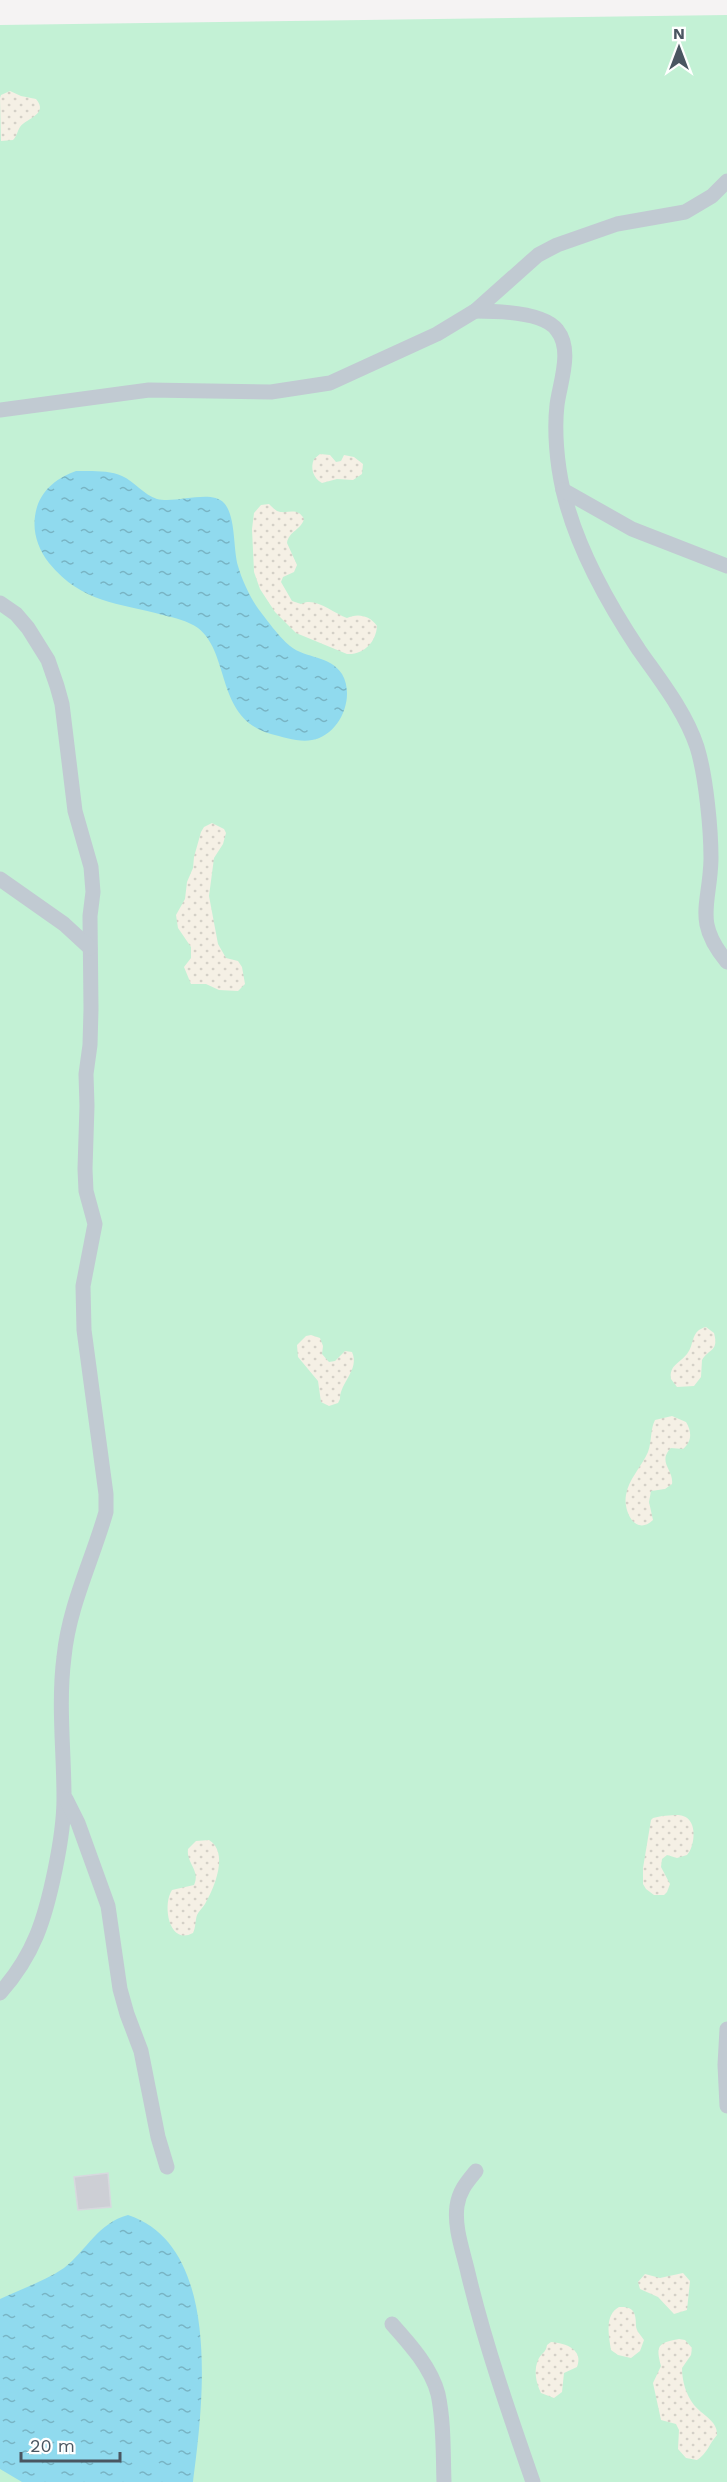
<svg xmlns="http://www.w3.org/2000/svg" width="727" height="2482" viewBox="0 0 727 2482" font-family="'Work Sans',sans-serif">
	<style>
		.grass { fill: #c3f1d5 }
		.sand { fill: url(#sand-dots) }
		.water { fill: url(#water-ripples) }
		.building { fill: #cdcfd5; stroke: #d7d9de; stroke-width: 1.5 }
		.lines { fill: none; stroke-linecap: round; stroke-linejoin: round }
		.service { stroke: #c1cad2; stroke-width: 15 }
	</style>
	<defs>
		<pattern id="sand-dots" width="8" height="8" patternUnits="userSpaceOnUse" patternTransform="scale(1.5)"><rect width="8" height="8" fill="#f5f0e5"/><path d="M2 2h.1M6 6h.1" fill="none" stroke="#d4d0c7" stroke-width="1.8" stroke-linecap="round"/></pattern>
		<pattern id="water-ripples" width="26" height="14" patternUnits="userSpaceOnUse" patternTransform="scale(1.5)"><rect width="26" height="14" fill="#90daee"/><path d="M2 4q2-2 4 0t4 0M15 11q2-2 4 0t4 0" fill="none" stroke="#78b4c4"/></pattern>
	</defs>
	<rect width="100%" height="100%" fill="#f5f3f3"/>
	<polygon class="grass" points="727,15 727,2482 0,2482 0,25"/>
	<g class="sand">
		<path d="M10 91 21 96 36 99C49 114 27 118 20 127 17 132 17 136 13 140L1 141 0 98 1 95Z"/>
		<path d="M320 454 330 455 336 462 341 461 344 455 354 457 363 464 362 474 353 480 337 479 322 483C313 478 310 468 314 459Z"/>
		<path d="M269 504C272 507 274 509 277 511 287 515 297 506 304 519 301 530 289 531 287 543L297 565 294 572 283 577 281 582 292 601 301 604C315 596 333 613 347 618 357 613 370 615 377 626 376 642 364 655 347 654L296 633 275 612 260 589 254 572 252 529 254 513 261 505Z"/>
		<polygon points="212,823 224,829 226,833 223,844 214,858 209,896 218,944 226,958 238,961 242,967 245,984 238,991 219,990 206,984 191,984 184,967 191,958 191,947 178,928 176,915 185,899 187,882 193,868 194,857 201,832 204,827"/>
		<path d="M706 1327 714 1333C719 1352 709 1348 702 1360L701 1377 694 1386 677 1387 671 1379C669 1365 680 1363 687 1354 695 1344 690 1331 706 1327Z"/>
		<path d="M311 1335 320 1338 323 1346 322 1354 329 1362 335 1361 345 1351 352 1352C360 1370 340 1382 340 1399L338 1403 329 1406 321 1402 318 1381 298 1357 297 1345 306 1336Z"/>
		<path d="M672 1416 686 1422C692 1432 692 1441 683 1449L671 1448C657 1462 674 1470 672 1484L665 1489 651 1491 649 1502 653 1520C635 1537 623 1510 626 1495 628 1480 642 1466 648 1452 652 1441 650 1430 655 1420Z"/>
		<path d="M662 1816C668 1816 677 1814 683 1816 698 1820 695 1847 687 1855L677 1858 667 1855 662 1859 661 1867 670 1884 667 1892 664 1895H654L646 1889 643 1884V1868L651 1820 653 1818Z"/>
		<path d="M209 1840C229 1852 215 1887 205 1904 203 1907 199 1911 197 1915 195 1921 196 1927 193 1933 169 1946 162 1905 172 1890L194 1885C201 1871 186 1863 188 1849L196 1841Z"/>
		<polygon points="683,2273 690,2281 687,2310 674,2314 658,2297 640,2289 638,2282 645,2274 660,2278"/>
		<path d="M619 2307C634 2306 636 2313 636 2326 636 2331 641 2335 644 2340L640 2351 631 2358 618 2355 611 2350C609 2336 604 2315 619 2307Z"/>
		<path d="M679 2339 685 2340 692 2348 691 2355 682 2368C682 2381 686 2395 694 2405 702 2415 718 2421 717 2435 709 2444 707 2454 697 2460L686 2458 678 2449 679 2430 676 2424 661 2420 653 2383 661 2366C656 2346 657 2343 679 2339Z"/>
		<path d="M551 2342C566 2343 584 2350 577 2367L564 2373 562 2392 554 2398 541 2393C536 2383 533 2369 539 2358 543 2352 546 2352 547 2345Z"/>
	</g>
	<g class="water">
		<path d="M76 471C91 471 109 470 122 476 134 481 144 495 157 499 176 504 211 489 224 503 236 516 233 549 238 566 242 580 249 595 257 607 265 618 280 638 290 646 306 659 330 655 342 674 356 698 339 736 312 740 300 743 283 737 271 734 215 718 231 654 198 628 188 621 175 618 163 615 117 602 83 604 49 563 36 546 31 527 37 507 43 488 59 477 76 471Z"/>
		<path d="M128 2215C223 2246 203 2405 193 2482H22L0 2469V2299C21 2289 45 2281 64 2268 87 2250 98 2223 128 2215Z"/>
	</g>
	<polygon class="building" points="108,2173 111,2207 78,2210 74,2177"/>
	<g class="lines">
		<g class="service">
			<path d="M475 311C496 311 544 312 557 330 573 350 560 382 557 405 554 431 557 464 563 490 576 547 607 602 639 650 660 680 685 711 697 747 706 776 711 829 711 859 710 905 693 921 727 962"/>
			<polyline points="0,410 149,390 271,392 330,383 437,334 475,311 538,255 557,245 617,224 685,212 712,196 727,181"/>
			<polyline points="563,490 632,529 727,566"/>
			<path d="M0 603 16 614 28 628 48 660 57 686 62 704 75 811 91 867 93 892 90 916 91 1009 90 1045 86 1074 87 1106 85 1169 86 1191 95 1224 83 1286 84 1330 106 1494V1512C92 1561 69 1606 64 1657 58 1704 64 1751 64 1798 64 1823 60 1846 55 1870 45 1919 34 1955 0 1993"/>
			<polyline points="0,879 64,924 90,948"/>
			<polyline points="66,1799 78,1823 108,1906 120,1989 127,2014 141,2051 158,2137 167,2167"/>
			<polyline points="727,2029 725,2065 727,2106"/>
			<path d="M476 2171C467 2182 459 2191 457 2206 454 2228 463 2251 468 2273 485 2344 509 2413 533 2482"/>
			<path d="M392 2324C409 2343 431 2367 438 2394 444 2422 443 2453 444 2482"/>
		</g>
	</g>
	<g transform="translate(679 48)" stroke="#ffffff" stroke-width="4.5" paint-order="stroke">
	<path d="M0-4.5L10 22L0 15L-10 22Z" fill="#4a5661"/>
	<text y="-9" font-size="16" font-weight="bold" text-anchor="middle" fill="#4a5661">N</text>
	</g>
	<path d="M21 2452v9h99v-9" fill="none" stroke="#4a5661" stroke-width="3"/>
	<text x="30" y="2452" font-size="18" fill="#4a5661" stroke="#ffffff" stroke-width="4.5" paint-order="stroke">20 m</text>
</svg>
